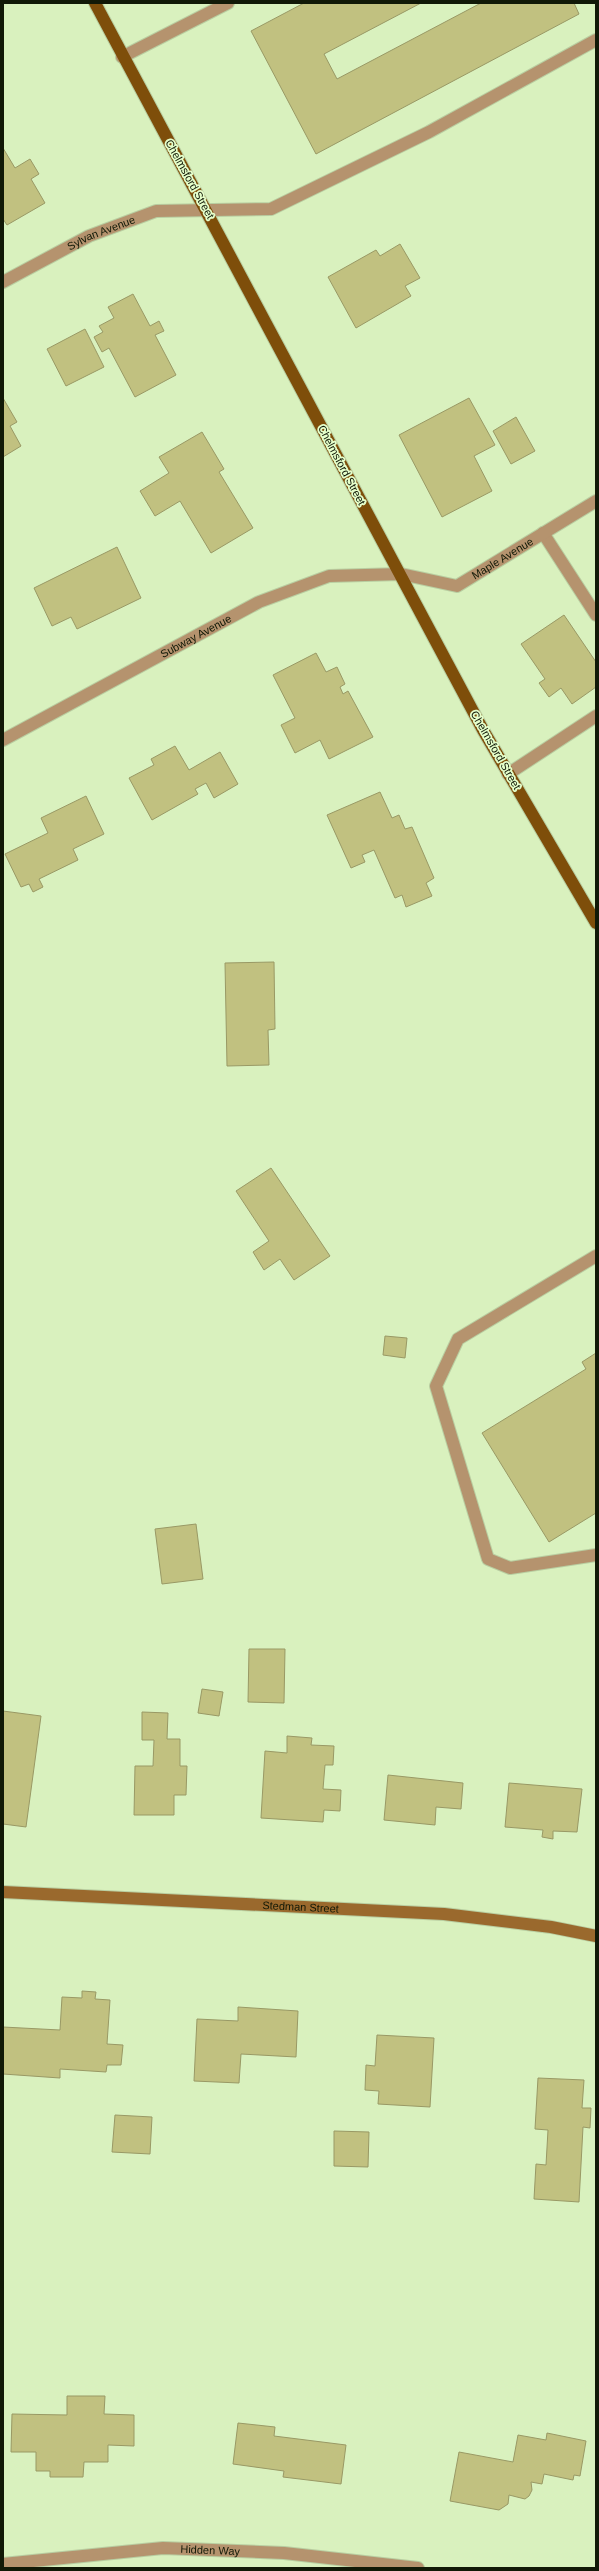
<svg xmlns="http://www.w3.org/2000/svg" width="599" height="2571" viewBox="0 0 599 2571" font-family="Arial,sans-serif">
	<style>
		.building { fill: #c1c180; stroke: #999965 }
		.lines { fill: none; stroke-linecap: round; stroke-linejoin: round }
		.lane-casing { stroke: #b9cea1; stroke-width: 14 }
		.street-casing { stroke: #b9cea1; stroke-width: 14 }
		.secondary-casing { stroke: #b9cea1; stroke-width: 14 }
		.primary-casing { stroke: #b9cea1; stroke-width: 14 }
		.lane { stroke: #b5936e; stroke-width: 12 }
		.street { stroke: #b5936e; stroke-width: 12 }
		.secondary { stroke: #9a692d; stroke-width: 12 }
		.primary { stroke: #7e4e0a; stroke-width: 12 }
		.labels { text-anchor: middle; stroke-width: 3.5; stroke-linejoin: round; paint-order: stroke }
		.street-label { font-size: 11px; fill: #111907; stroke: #e6ffcb }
	</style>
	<rect width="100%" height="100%" fill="#d9f1be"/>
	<g class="building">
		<polygon points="304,3 421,3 324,54 337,79 481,3 574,3 579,14 316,154 251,31"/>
		<polygon points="3,148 15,168 30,159 39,174 31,179 45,203 7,225 3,219"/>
		<polygon points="400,244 420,278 405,286 411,296 356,328 328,277 376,250 380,256"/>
		<polygon points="133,294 150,326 159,321 164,331 155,335 176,375 135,397 109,348 102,352 94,337 103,332 99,326 114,318 108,307"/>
		<polygon points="85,329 104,367 66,386 47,349"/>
		<polygon points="3,398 17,422 10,426 21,446 3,457"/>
		<polygon points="469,398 495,445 474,456 492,491 442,517 399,435"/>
		<polygon points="516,417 535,451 511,464 493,431"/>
		<polygon points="202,432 224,469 219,472 253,528 211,553 180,501 155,516 140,491 169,473 159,457"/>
		<polygon points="117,547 141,598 77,629 71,617 52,626 34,588"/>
		<polygon points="564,615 596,662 596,687 572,704 561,688 549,697 539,683 545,679 521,644"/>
		<polygon points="316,653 326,672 337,667 345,684 340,687 343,694 348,691 373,737 329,759 320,740 295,753 281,725 295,718 273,675"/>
		<polygon points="175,746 189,770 220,752 238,784 214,798 206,783 195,789 198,794 152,820 129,778 154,765 151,759"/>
		<polygon points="380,792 392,818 399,815 405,829 412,827 434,878 426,883 432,896 406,907 402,895 395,898 374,850 362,855 365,862 351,868 327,815"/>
		<polygon points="86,796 104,834 73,849 78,860 39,879 43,887 33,892 29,884 21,887 5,854 48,833 41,818"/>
		<polygon points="274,962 275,1029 268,1030 269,1065 227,1066 225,963"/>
		<polygon points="271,1168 330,1256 294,1280 280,1259 264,1270 253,1252 269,1241 236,1191"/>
		<polygon points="385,1336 407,1338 405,1358 383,1355"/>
		<polygon points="596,1353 596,1513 549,1542 482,1433 586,1369 582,1362"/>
		<polygon points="196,1524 203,1579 162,1584 155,1529"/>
		<polygon points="249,1649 285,1649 284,1703 248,1702"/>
		<polygon points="202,1689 223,1692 219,1716 198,1713"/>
		<polygon points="3,1711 41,1716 26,1827 3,1824"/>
		<polygon points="142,1712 168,1713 167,1739 180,1739 180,1766 187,1766 186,1795 174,1795 174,1815 134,1815 135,1766 153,1766 154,1740 142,1740"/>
		<polygon points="287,1736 312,1738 311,1745 334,1746 333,1765 325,1765 323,1789 341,1790 340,1811 324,1810 323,1822 261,1818 265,1751 287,1753"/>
		<polygon points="388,1775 463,1783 461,1809 436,1807 435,1825 384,1820"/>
		<polygon points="509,1783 582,1789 577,1832 553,1831 553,1839 542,1837 543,1830 505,1827"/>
		<polygon points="82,1991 96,1992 95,1999 110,2000 107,2044 123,2045 121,2065 107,2065 106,2072 60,2069 60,2078 3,2074 3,2027 60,2030 62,1997 82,1998"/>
		<polygon points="238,2007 298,2011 296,2057 241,2054 239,2083 194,2081 197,2019 238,2021"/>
		<polygon points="377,2035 434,2038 430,2107 378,2104 379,2091 365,2090 366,2065 375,2066"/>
		<polygon points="538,2078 584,2080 582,2108 591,2108 590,2128 583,2127 579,2202 534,2199 536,2164 546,2165 548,2130 535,2129"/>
		<polygon points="115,2115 152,2117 150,2154 112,2152"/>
		<polygon points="334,2131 369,2132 368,2167 334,2166"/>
		<polygon points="67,2396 105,2396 104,2414 134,2415 134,2446 108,2445 108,2462 84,2462 83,2477 50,2477 50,2471 36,2471 36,2452 11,2452 12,2414 67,2415"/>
		<polygon points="238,2423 275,2427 274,2436 346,2445 341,2484 283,2477 284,2471 233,2464"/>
		<polygon points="547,2433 586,2441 580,2476 574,2475 573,2480 544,2474 542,2484 531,2482 532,2490 529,2496 525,2499 509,2495 508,2504 499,2510 450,2501 459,2452 513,2462 518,2435 546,2440"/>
	</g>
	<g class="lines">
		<defs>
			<g id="lane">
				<polyline points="122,57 228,3"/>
				<polyline points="543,533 596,615"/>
				<polyline points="508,774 596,716"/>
				<polyline points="596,1256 458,1339 436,1386 488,1559 510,1568 596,1555"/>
			</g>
			<g id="street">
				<path id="s1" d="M3 282 89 236 156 211 271 209 429 132 596 40"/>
				<path id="s2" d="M3 740 259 602 329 576 401 574 457 586 596 501"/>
				<path id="s3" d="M3 2564 163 2548 284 2553 418 2568"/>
			</g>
			<g id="secondary">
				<path id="s4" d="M3 1892 444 1914 551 1927 596 1936"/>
			</g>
			<polyline id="primary" points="95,3 483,730 596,923"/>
		</defs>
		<use href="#lane" class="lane-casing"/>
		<use href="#street" class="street-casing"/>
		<use href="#secondary" class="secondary-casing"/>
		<use href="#primary" class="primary-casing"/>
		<use href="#lane" class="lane"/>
		<use href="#street" class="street"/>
		<use href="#secondary" class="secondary"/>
		<use href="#primary" class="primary"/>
	</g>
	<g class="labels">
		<g class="street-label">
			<text transform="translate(190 179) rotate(61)" y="4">Chelmsford Street</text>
			<text dy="4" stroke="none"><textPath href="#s1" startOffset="110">Sylvan Avenue</textPath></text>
			<text transform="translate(342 465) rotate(62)" y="4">Chelmsford Street</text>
			<text dy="4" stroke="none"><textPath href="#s2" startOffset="548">Maple Avenue</textPath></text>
			<text dy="4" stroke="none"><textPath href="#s2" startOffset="219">Subway Avenue</textPath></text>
			<text transform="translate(496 750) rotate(60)" y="4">Chelmsford Street</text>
			<text dy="4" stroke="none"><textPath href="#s4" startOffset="298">Stedman Street</textPath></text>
			<text dy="4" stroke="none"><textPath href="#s3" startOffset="208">Hidden Way</textPath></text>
		</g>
	</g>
	<rect width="599" height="2571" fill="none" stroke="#111907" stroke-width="8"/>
</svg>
